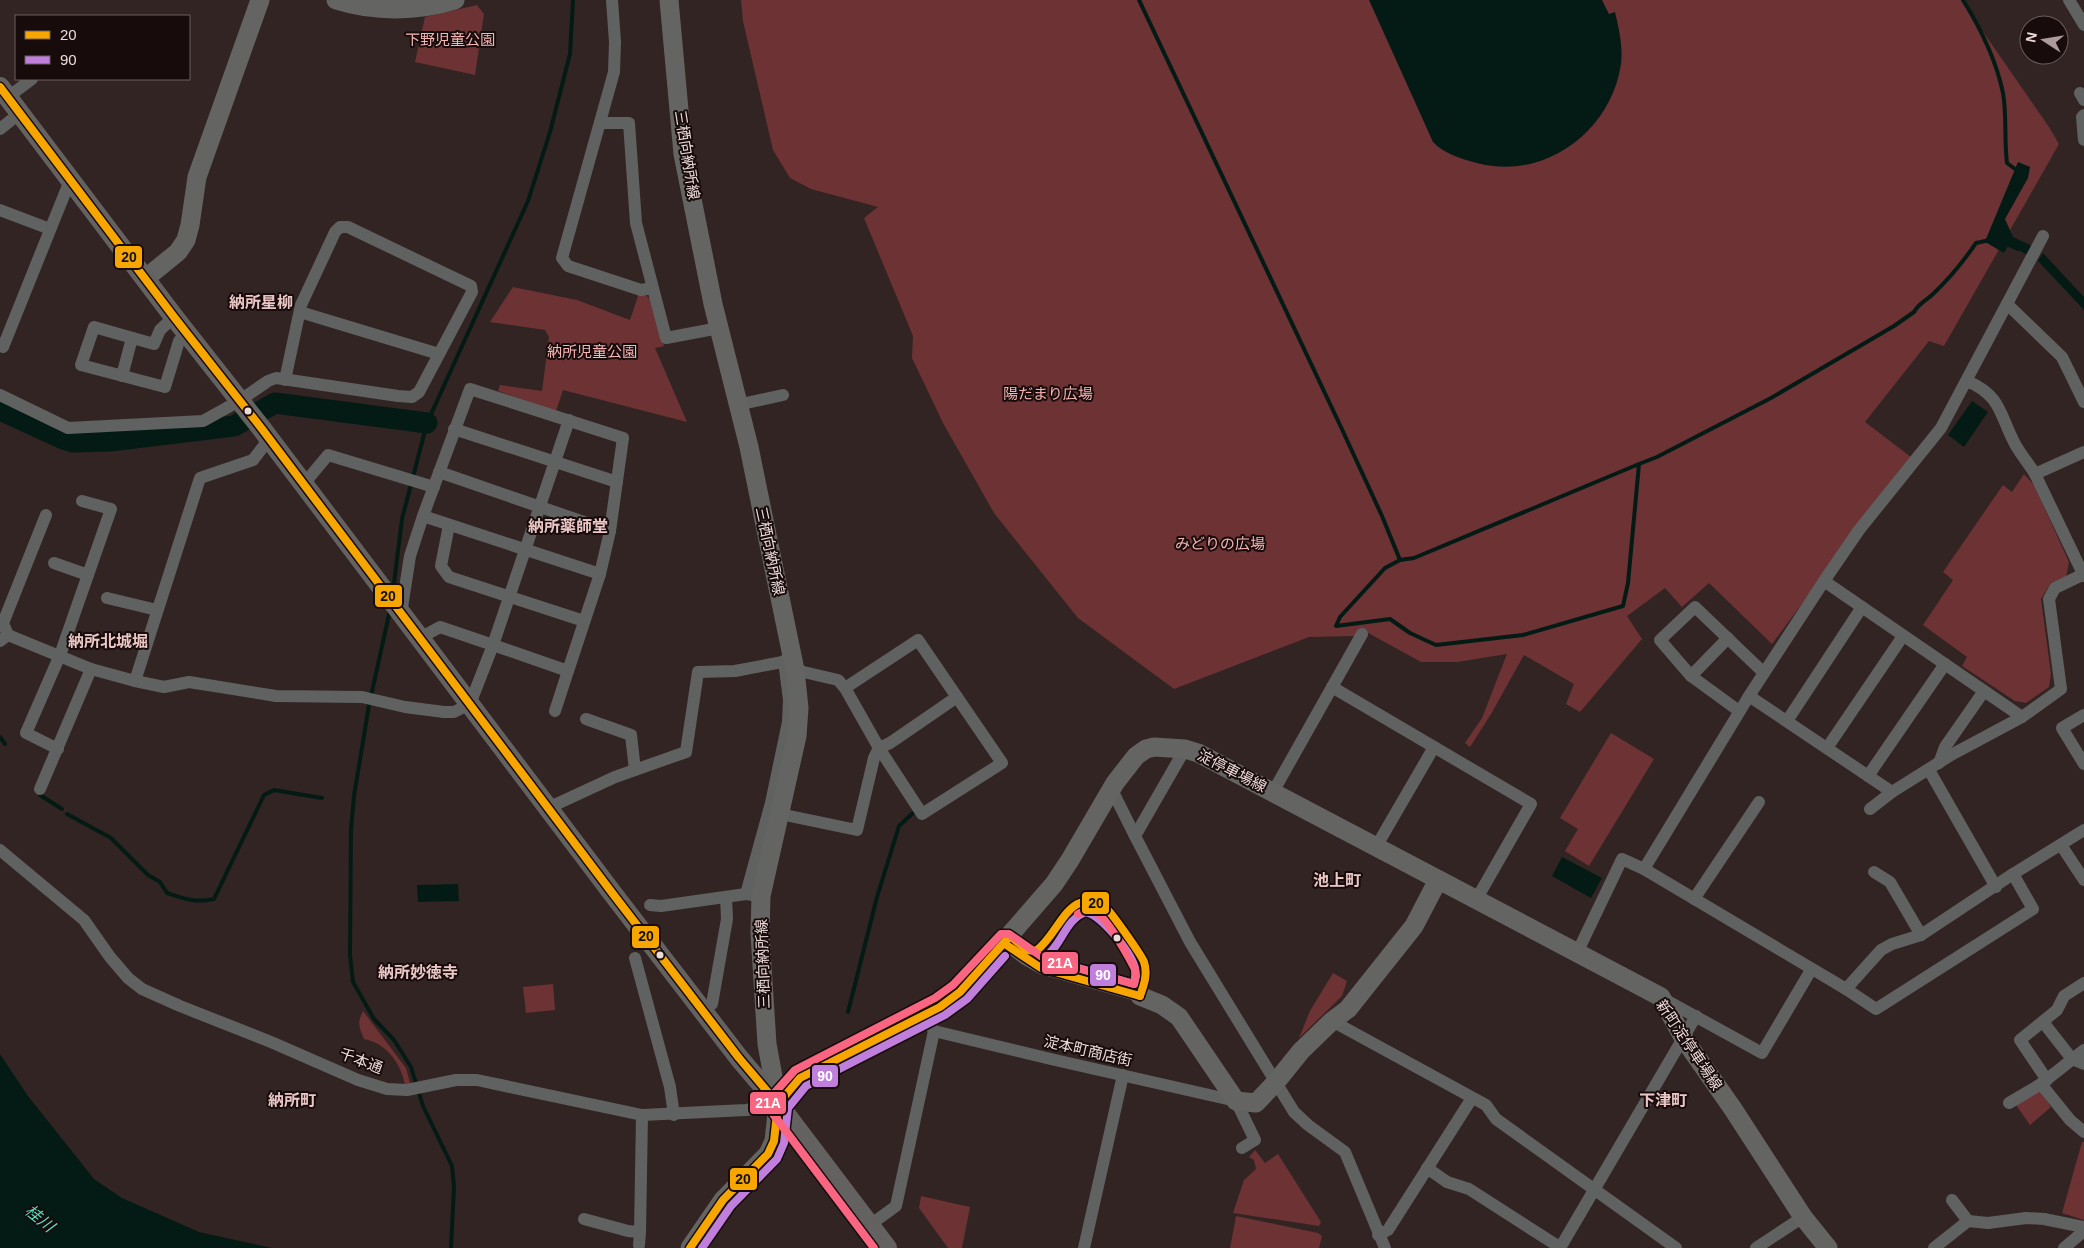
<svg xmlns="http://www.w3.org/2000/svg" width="2084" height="1248" viewBox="0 0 2084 1248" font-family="Arial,'Noto Sans JP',sans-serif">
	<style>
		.green { fill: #6d3233 }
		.water { fill: #041b15 }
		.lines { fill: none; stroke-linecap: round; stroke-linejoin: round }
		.stream { stroke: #041b15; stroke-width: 4 }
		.river { stroke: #041b15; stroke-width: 21 }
		.street { stroke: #606261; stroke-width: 12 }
		.secondary { stroke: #646563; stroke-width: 19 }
		.primary { stroke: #636260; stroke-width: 20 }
		.bus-1-casing { stroke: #170b0b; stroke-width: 11 }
		.bus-2-casing { stroke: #170b0b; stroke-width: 11 }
		.bus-3-casing { stroke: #170b0b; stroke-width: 11 }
		.bus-1 { stroke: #f7a600; stroke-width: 8 }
		.bus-2 { stroke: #c07fdc; stroke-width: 8 }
		.bus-3 { stroke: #fa6682; stroke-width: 8 }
		.bus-dot { fill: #eddbda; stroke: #170b0b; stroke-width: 2 }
		.labels { text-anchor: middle; stroke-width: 4; stroke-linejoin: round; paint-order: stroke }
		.park-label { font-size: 15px; fill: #f6b6b4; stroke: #170b0b }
		.street-label { font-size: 15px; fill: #eddbda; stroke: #170b0b }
		.neighbourhood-label { font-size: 16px; font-weight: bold; fill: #eac6c5; stroke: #170b0b }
		.water-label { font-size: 16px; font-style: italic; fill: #59dfc3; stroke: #170b0b }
		.line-badge { stroke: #170b0b; stroke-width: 2 }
		.badge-label { font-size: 14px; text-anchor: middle; font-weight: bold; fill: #fff }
		.pale-badge-label { font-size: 14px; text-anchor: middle; font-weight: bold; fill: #111 }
	</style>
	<rect width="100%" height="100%" fill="#322423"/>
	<g class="green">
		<polygon points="741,0 1961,0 2049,127 2059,144 1944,346 1929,341 1865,422 1911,457 1772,644 1709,583 1682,607 1665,588 1627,616 1642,639 1580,712 1566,704 1574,684 1524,655 1491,714 1470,747 1465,743 1482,718 1507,654 1457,662 1421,662 1361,629 1356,636 1309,637 1174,689 1078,618 994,513 943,423 912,358 913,336 864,218 878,207 811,189 790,178 773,150 743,21"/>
		<polygon points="477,5 484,14 475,75 415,62 425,17"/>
		<polygon points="513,287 577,300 630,320 639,293 642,292 650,299 664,346 655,348 687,422 563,390 556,411 498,391 500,385 542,391 549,337 545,330 490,322"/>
		<polygon points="2024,474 2034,485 2069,562 2066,577 2051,583 2041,599 2051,674 2049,687 2026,703 2015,701 1962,666 1967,657 1923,625 1953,580 1943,572 2003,485 2012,492"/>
		<polygon points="1611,733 1654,759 1589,866 1565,851 1578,829 1560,818"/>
		<polygon points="1333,973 1347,981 1342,996 1299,1038 1310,1011"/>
		<polygon points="553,984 555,1010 526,1013 523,987"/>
		<path d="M363 1011 406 1068 410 1083 405 1085C401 1063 386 1043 364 1039 359 1028 357 1022 363 1011Z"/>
		<polygon points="2039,1089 2051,1107 2030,1125 2016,1105"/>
		<polygon points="2082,1142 2084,1142 2084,1220 2062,1213"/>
		<polygon points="1255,1150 1265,1163 1278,1154 1321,1222 1319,1226 1233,1213 1244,1180 1256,1169 1254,1160 1249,1157"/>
		<polygon points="921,1196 970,1207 962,1248 948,1248 919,1208"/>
		<polygon points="1236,1216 1318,1233 1322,1236 1319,1248 1230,1248"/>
	</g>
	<g class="water">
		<path d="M1369 0H1602L1609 14 1615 12C1619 29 1623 46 1621 64 1611 132 1544 181 1477 163 1462 159 1444 154 1433 142Z"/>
		<polygon points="2018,162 2030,167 2028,178 2005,219 2013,237 2032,246 2027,255 2009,244 2004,253 1987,243 1986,239"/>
		<polygon points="2043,253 2084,297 2084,310 2038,261"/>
		<polygon points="1972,401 1988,412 1964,447 1948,435"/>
		<polygon points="1562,857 1602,878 1591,898 1552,876"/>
		<polygon points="458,884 459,901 418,902 417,885"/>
		<polygon points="0,1054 28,1096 94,1179 122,1198 199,1232 272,1248 0,1248"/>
	</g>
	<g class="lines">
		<g class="stream">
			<polyline points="1139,0 1340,425 1382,516 1400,560"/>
			<path d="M1963 0C1981 29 1996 59 2003 93 2007 116 2004 140 2007 163L2019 172"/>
			<polyline points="2004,243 2018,249"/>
			<path d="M1639 464 1628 583 1623 606 1523 635 1436 645 1410 633 1390 619 1336 626 1340 617 1385 568 1400 560 1414 558 1639 464 1657 457 1771 398 1894 326 1914 312C1918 304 1927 300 1933 294 1950 278 1963 262 1976 243L1990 240"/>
			<polyline points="393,591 402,519 427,423 528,201 550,132 570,54 573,0"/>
			<polyline points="390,610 369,705 354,796 351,829 350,955 353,982 374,1019 394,1040 411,1067 423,1106 452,1166 454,1187 451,1248"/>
			<polyline points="0,737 5,744"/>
			<polyline points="40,795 62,809"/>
			<path d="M67 814 111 838 148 875 160 882 167 893C185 899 194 903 214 899L264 795 274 790 322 798"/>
			<polyline points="848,1012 877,897 899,826 913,813"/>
		</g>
		<polyline class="river" points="0,410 63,439 74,442 110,441 234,426 275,403 427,423"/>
		<g class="street">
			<polyline points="612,0 615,42 614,72 562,258 568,266 641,290 652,288"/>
			<polyline points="2069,0 2084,25"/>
			<polyline points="2080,93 2084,100"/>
			<polyline points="8,97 32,79"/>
			<polyline points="2084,115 2082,117 2084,140"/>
			<polyline points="601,123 629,123 636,223 666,338 719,328"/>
			<polyline points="0,129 20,113"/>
			<polyline points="0,210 50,229"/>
			<polyline points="2007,304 2062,357 2084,402"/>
			<polyline points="300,312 439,354"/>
			<polyline points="174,317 160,330 154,344 94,327 81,365 165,387 179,341 188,333"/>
			<polyline points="0,345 3,347 71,178"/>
			<polyline points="122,376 132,338"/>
			<path d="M1967 381C2002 396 1999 414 2015 444 2021 455 2029 464 2035 474"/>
			<polyline points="0,395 68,428 203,421 239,401 268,381 276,378 398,396 412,397 419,392 472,292 471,286 348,227 340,227 335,232 301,305 285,380"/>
			<polyline points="737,405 783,395"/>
			<polyline points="454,429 617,482"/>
			<polyline points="2084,452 2035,474 2084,576"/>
			<polyline points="439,472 610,531"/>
			<polyline points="303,485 328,455 434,487"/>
			<polyline points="423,516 600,574"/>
			<polyline points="449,525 441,566 449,577 584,621"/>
			<polyline points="54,563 88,575"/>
			<polyline points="1824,581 2022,717"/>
			<polyline points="107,598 157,610"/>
			<polyline points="8,635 3,623 46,515"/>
			<polyline points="420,638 440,627 493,645 569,420"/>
			<polygon points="918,640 1002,763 922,814 879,748 845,688"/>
			<polyline points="0,641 8,635 91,669 135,681 164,687 189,682 276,696 362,697 405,707 444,712 454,712 470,704 493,645 568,671 600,574 610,531 623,438 470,389 423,516 410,556 401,614"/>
			<polyline points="795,670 838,680 845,688"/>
			<polyline points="1691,676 1728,638"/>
			<polyline points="135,681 200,478 253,460 269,439"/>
			<polyline points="1332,687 1531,804 1476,900"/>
			<polyline points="1749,696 1892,792"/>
			<polyline points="555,711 568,671"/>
			<polyline points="1739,711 1691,676 1660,640 1695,607 1764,673"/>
			<polyline points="2084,715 2062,728 2084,764"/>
			<polyline points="586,719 631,735 635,770"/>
			<polyline points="1787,721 1862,607"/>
			<polyline points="1827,748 1903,636"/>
			<polyline points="58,749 26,733 60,655 111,509 82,501"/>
			<polyline points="1185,749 1135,836 1190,942 1294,1112 1308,1125 1345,1152 1385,1248"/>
			<polyline points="1939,763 1945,747 1984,691"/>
			<polyline points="1929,770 1996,887"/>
			<polyline points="1868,776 1945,664"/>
			<polyline points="1111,788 1135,836"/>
			<polyline points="40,789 91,669"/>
			<polyline points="1273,792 1362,634"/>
			<polyline points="548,808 615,777 686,752 698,672 735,671 793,660"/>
			<polyline points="1870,809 1892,792 1951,755 2022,717 2061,689 2049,599 2055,588 2084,574"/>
			<polyline points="780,814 857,830 874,758 879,748 890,743 957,697"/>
			<polyline points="2061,845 2084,880"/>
			<polyline points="1376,847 1434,747"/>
			<polyline points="0,850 84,920 110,957 128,978 142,989 180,1006 271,1042 358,1080 387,1089 407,1090 456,1080 477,1080 642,1115 746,1110 778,1104"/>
			<polyline points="1644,869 1749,696 1824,581 1859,530 1941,428 2043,236"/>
			<polyline points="1874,872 1890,882 1921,935"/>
			<polyline points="746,894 771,803 788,722 789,700 784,661"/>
			<polyline points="1694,899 1759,802"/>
			<polyline points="650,905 661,906 746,894 753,895"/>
			<polyline points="1004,943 1025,959 1041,968 1140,996"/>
			<polyline points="1577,953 1622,859 1644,869 1846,989 1876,1009 2033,909 2013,874"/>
			<polyline points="635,958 670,1087 674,1115"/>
			<polyline points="1846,989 1881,950 1892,944 1921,935 2013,874 2084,830"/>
			<polyline points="1662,998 1762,1053 1811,970"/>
			<polyline points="712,1004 727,919 726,897"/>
			<polyline points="1332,1021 1486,1105 1496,1119 1676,1248"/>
			<polyline points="2043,1022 2072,1059 2084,1064"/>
			<polyline points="934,1031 1055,1060 1236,1101 1255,1140 1242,1148"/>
			<polyline points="2047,1080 2020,1040 2057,1010 2064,996 2084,983"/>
			<polyline points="2041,1084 2084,1050"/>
			<polyline points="2009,1103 2041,1084 2070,1120 2084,1132"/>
			<polyline points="1427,1168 1447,1182 1469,1189 1561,1248"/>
			<polyline points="1952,1200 1968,1221"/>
			<polyline points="584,1219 628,1231 640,1232 642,1115"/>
			<polyline points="870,1225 896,1206 934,1031 930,1024"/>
			<polyline points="1378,1235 1388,1230 1472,1098"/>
			<polyline points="639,1245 640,1232"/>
			<polyline points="1084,1248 1123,1075"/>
			<polyline points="1560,1248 1696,1016"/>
			<polyline points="1756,1248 1803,1217"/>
			<polyline points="1934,1248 1968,1221 1988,1223 2026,1218 2044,1219 2084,1227"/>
			<polyline points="2064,1248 2084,1231"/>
		</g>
		<g class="secondary">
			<path d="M336 0C374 12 417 12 455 0"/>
			<polyline points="669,0 683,154 713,304 749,447 767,535 795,670 799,708 797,736 761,896 760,934 767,1044 778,1104 774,1141 768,1154 723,1200 690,1248"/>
			<polyline points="146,278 178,252 186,240 190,225 197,177 260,0"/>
			<polyline points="1140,996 1162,1005 1179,1017 1236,1101 1256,1103 1276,1082 1301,1051 1332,1021 1348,1009 1414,926 1438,880"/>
			<polyline points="778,1104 800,1078 926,1015 960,992 1054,884 1070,860 1115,783 1136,756 1146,749 1154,747 1185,749 1198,753 1661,997 1684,1039 1733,1109 1803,1217 1828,1248"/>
		</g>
		<polyline class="primary" points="0,87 174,317 262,429 613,894 739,1058 778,1104 887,1248"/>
		<defs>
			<g id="bus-1">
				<polyline points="0,87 174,317 262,429 613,894 739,1058 778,1104"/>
				<path d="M1010 936 1027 950 1036 951C1053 939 1063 909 1080 903 1087 900 1100 903 1106 908 1111 912 1142 956 1144 962 1148 974 1144 985 1140 996"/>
				<polyline points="1005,944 1041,968 1140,996"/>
				<polyline points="778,1104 800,1078 940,1007 960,992 1010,936"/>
				<polyline points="690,1248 723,1200 768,1154 774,1141 778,1104"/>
			</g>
			<g id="bus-2">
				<path d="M1086 912C1102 916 1131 952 1135 968 1136 973 1135 979 1134 984L1044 958C1062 946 1065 919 1086 912Z"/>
				<polyline points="702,1248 731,1206 777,1159 784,1143 788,1108 806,1086 945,1015 967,999 1005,956"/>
			</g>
			<path id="bus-3" d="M874 1248 770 1110 768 1105 769 1099 795 1070 935 998 953 985 1001 934H1009L1045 959 1134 984 1136 976 1135 969C1128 956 1109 921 1097 913 1091 909 1084 911 1078 914"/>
		</defs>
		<use href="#bus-1" class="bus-1-casing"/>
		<use href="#bus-2" class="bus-2-casing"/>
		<use href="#bus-3" class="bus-3-casing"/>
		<use href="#bus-1" class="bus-1"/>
		<use href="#bus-2" class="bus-2"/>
		<use href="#bus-3" class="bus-3"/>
	</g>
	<g class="bus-dot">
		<circle cx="248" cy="411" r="4.5"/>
		<circle cx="1117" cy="938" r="4.5"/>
		<circle cx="660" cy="955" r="4.5"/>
	</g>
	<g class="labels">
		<g class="park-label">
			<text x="450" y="45">下野児童公園</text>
			<text x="592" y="357">納所児童公園</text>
			<text x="1048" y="399">陽だまり広場</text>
			<text x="1220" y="549">みどりの広場</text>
		</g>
		<g class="street-label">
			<text transform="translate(687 155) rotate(81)" y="5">三栖向納所線</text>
			<text transform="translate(770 551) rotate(78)" y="5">三栖向納所線</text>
			<text transform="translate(1232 771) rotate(27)" y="5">淀停車場線</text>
			<text transform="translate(763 964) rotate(-92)" y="5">三栖向納所線</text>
			<text transform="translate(1689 1045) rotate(56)" y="5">新町淀停車場線</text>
			<text transform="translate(1088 1051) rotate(13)" y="5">淀本町商店街</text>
			<text transform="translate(361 1061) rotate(21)" y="5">千本通</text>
		</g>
		<g class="neighbourhood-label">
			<text x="261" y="308">納所星柳</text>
			<text x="568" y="532">納所薬師堂</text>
			<text x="108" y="647">納所北城堀</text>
			<text x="1337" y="886">池上町</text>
			<text x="418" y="978">納所妙徳寺</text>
			<text x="292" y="1106">納所町</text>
			<text x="1663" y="1106">下津町</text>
		</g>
		<g class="water-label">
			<text transform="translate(40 1218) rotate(39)" y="6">桂川</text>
		</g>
	</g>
	<g class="line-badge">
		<rect x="114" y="245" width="29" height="24" rx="5" fill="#f7a600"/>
		<rect x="374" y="584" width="29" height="24" rx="5" fill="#f7a600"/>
		<rect x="1081" y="891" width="29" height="24" rx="5" fill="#f7a600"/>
		<rect x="631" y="925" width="29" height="24" rx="5" fill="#f7a600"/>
		<rect x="1041" y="951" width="38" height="24" rx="5" fill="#fa6682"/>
		<rect x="1089" y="963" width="28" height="24" rx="5" fill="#c07fdc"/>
		<rect x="811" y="1064" width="28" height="24" rx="5" fill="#c07fdc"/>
		<rect x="749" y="1091" width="38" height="24" rx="5" fill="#fa6682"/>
		<rect x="729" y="1167" width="29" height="24" rx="5" fill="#f7a600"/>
	</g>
	<g class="badge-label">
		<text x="1060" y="968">21A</text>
		<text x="1103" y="980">90</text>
		<text x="825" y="1081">90</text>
		<text x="768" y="1108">21A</text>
	</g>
	<g class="pale-badge-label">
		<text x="129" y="262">20</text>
		<text x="388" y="601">20</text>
		<text x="1096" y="908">20</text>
		<text x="646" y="941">20</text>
		<text x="743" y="1184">20</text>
	</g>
	<rect x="15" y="15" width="175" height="65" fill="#170b0b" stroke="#6d5e5e"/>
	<rect x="25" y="31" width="25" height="8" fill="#f7a600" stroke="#6d5e5e"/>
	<text x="60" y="40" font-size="15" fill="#eddbda">20</text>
	<rect x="25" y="56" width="25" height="8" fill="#c07fdc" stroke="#6d5e5e"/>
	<text x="60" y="65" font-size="15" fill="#eddbda">90</text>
	<g transform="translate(2044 40) rotate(282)"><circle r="24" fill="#170b0b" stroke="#6d5e5e"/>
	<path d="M0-4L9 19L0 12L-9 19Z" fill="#ac9b9a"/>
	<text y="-8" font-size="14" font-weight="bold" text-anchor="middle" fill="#eddbda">N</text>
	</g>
</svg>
